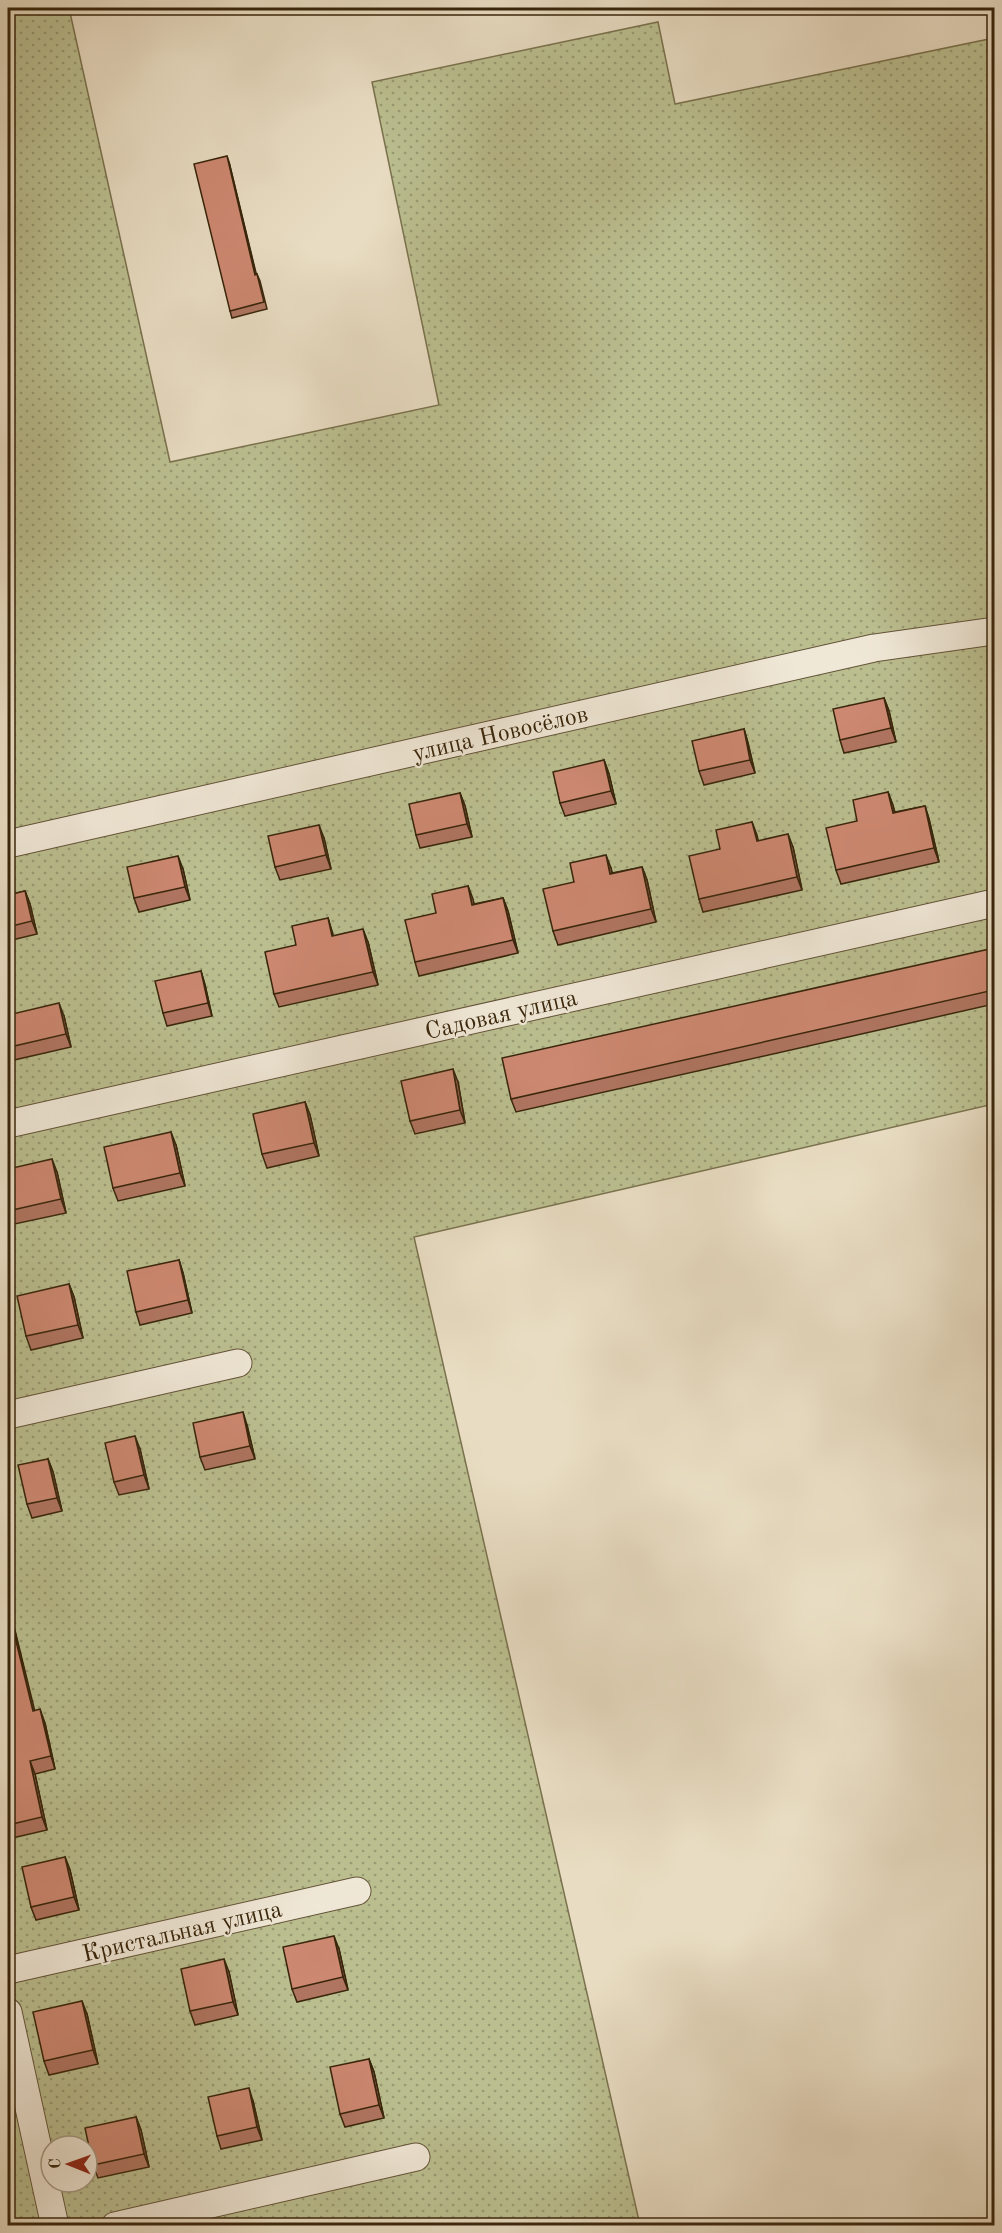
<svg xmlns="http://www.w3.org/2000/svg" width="1002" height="2233" viewBox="0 0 1002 2233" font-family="'Old Standard TT',serif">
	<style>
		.garden { fill: url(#garden-dots); stroke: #7a724e; stroke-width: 1.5; fill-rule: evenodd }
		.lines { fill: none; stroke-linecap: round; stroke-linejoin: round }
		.minor-casing { stroke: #645339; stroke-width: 29 }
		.minor { stroke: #f0e8d7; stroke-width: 27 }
		.wall { fill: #b07561; stroke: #38250b; stroke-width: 1.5 }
		.shaded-wall { fill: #905f4f; stroke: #38250b; stroke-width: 1.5 }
		.building { fill: #cd8871; stroke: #38250b; stroke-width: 1.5 }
		.labels { text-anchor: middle; stroke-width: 4.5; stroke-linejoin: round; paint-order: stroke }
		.street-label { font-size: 24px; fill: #38250b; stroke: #f0e8d7 }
	</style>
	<defs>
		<pattern id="garden-dots" width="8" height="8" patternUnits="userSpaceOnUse" patternTransform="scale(1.5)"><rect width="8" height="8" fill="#bbbf90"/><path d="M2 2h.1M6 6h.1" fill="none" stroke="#999b74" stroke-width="1.8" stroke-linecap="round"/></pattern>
	</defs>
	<rect width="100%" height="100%" fill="#e8dcc2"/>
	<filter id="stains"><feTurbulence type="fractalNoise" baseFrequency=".00333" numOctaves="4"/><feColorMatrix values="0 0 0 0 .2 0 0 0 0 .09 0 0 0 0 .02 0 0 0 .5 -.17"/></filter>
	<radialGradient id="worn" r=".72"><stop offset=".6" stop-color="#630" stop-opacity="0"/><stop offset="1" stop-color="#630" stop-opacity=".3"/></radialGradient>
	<path class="garden" d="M8 8H69L170 462 439 405 372 82 658 22 675 104 994 38V1104L414 1237 640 2225 8 2226ZM51 2146H87V2182H51Z"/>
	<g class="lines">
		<defs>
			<g id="minor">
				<polyline points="8,844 874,648 994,631"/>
				<polyline points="8,1124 994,903"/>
				<polyline points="8,1415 238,1363"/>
				<polyline points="8,1970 357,1891"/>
				<polyline points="8,2012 55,2226"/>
				<polyline points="115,2226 416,2157"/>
			</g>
		</defs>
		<use href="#minor" class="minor-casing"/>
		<use href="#minor" class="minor"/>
	</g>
	<g class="wall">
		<polygon points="229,162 256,275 257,274 260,281 267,309 232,318 230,311"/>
		<polygon points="884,698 889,711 896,742 844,753 840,740"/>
		<polygon points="744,729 748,743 755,773 704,785 699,771"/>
		<polygon points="604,760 609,774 616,804 565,816 560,803"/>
		<polygon points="888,792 895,812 925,806 929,819 939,862 841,884 836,870 857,821"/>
		<polygon points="460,793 465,806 472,837 420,848 416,835"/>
		<polygon points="752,822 758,841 793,847 802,890 703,912 699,899 720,849"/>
		<polygon points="324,838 331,869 280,880 275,867"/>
		<polygon points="642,867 647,880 656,922 558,945 553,931 574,882 611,868 612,873"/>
		<polygon points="183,869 190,900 139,912 134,898"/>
		<polygon points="468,886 474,904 503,898 508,911 518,953 419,976 415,962 436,913"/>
		<polygon points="25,891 30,904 37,934 8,941 8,895"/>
		<polygon points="328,918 333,936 368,942 378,985 279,1007 274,994 296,945"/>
		<polygon points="994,948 994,1004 516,1112 511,1099"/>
		<polygon points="201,971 205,985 212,1016 167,1026 163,1013"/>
		<polygon points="64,1016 71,1047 14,1060 10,1047"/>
		<polygon points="458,1082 465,1123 415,1134 410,1121"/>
		<polygon points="305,1102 310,1115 319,1156 267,1168 262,1154"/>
		<polygon points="176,1145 185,1186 118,1201 113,1188"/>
		<polygon points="8,1169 57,1172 66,1213 10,1225 8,1220"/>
		<polygon points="179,1260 183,1273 192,1313 140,1325 136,1312"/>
		<polygon points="69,1284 74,1297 83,1338 31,1350 26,1336"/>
		<polygon points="247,1425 255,1459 205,1470 200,1457"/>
		<polygon points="140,1449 149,1489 119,1495 114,1482"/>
		<polygon points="48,1459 53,1472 62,1511 32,1518 27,1504"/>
		<polygon points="8,1602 34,1711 45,1723 55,1769 35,1774 47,1830 8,1839"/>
		<polygon points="65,1857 70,1870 79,1910 36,1920 31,1907"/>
		<polygon points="339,1949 348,1990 297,2002 292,1989"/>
		<polygon points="229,1972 238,2015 195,2025 190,2011"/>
		<polygon points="87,2014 98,2064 49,2075 44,2061"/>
		<polygon points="369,2059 374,2072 384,2118 345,2127 340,2114"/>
		<polygon points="253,2101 262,2140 221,2149 217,2136"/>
		<polygon points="136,2117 141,2130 149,2167 98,2178 93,2165"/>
	</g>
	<g class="shaded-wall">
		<polygon points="227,156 229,162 258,281 255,275"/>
		<polygon points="884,698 889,711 896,742 891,728"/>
		<polygon points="744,729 748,743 755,773 750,760"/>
		<polygon points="604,760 609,774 616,804 611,791"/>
		<polygon points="888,792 893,805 898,826 893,813"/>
		<polygon points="460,793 465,806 472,837 467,824"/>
		<polygon points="925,806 929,819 939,862 934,848"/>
		<polygon points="752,822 757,835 761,854 757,841"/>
		<polygon points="319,825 324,838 331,869 326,855"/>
		<polygon points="788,834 793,847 802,890 797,877"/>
		<polygon points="606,855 611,868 615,887 610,874"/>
		<polygon points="178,856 183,869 190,900 185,887"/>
		<polygon points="642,867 647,880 656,922 651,909"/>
		<polygon points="468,886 473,899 477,918 472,905"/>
		<polygon points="25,891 30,904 37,934 32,921"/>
		<polygon points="503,898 508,911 518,953 513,940"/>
		<polygon points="328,918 332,931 337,949 332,936"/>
		<polygon points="363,929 368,942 378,985 373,972"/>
		<polygon points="201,971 205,985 212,1016 208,1003"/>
		<polygon points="59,1003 64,1016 71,1047 66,1034"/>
		<polygon points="453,1069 458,1082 465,1123 460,1110"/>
		<polygon points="305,1102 310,1115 319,1156 314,1143"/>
		<polygon points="171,1132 176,1145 185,1186 180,1173"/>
		<polygon points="52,1159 57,1172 66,1213 61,1199"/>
		<polygon points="179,1260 183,1273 192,1313 188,1300"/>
		<polygon points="69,1284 74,1297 83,1338 78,1325"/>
		<polygon points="243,1412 247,1425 255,1459 250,1446"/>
		<polygon points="135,1436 140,1449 149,1489 144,1475"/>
		<polygon points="48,1459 53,1472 62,1511 57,1498"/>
		<polygon points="8,1602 38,1724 33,1711 8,1608"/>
		<polygon points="40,1709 45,1723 55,1769 51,1756"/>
		<polygon points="30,1761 35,1774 47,1830 42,1817"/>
		<polygon points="65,1857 70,1870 79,1910 74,1897"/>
		<polygon points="334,1936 339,1949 348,1990 343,1977"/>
		<polygon points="224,1959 229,1972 238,2015 233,2002"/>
		<polygon points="82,2001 87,2014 98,2064 93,2050"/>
		<polygon points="369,2059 374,2072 384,2118 379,2105"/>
		<polygon points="249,2088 253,2101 262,2140 257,2127"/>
		<polygon points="136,2117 141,2130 149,2167 144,2154"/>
	</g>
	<g class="building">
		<polygon points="227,156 255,275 257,274 264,302 230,311 194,164"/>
		<polygon points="884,698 891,728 840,740 833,709"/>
		<polygon points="744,729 750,760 699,771 692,741"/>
		<polygon points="604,760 611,791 560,803 553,772"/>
		<polygon points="888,792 893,813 925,806 934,848 836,870 826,828 857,821 853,800"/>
		<polygon points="460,793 467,824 416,835 409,804"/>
		<polygon points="752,822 757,841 788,834 797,877 699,899 689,856 720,849 716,830"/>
		<polygon points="319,825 326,855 275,867 268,836"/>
		<polygon points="606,855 610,874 642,867 651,909 553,931 543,889 574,882 570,863"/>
		<polygon points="178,856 185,887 134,898 127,867"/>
		<polygon points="468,886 472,905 503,898 513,940 415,962 405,920 436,913 432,894"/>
		<polygon points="25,891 32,921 8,927 8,895"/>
		<polygon points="328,918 332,936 363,929 373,972 274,994 265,952 296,945 292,926"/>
		<polygon points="994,948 994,990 511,1099 502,1058"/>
		<polygon points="201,971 208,1003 163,1013 155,981"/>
		<polygon points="59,1003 66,1034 10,1047 8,1036 8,1015"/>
		<polygon points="453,1069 460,1110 410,1121 401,1081"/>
		<polygon points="305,1102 314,1143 262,1154 253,1114"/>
		<polygon points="171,1132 180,1173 113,1188 104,1147"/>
		<polygon points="52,1159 61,1199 8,1211 8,1169"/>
		<polygon points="179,1260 188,1300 136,1312 127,1271"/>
		<polygon points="69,1284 78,1325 26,1336 17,1296"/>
		<polygon points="243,1412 250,1446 200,1457 193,1423"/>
		<polygon points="135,1436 144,1475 114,1482 105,1443"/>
		<polygon points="48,1459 57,1498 27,1504 18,1465"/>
		<polygon points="8,1608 33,1711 40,1709 51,1756 30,1761 42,1817 8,1825"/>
		<polygon points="65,1857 74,1897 31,1907 22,1867"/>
		<polygon points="334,1936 343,1977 292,1989 283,1947"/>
		<polygon points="224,1959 233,2002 190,2011 181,1969"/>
		<polygon points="82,2001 93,2050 44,2061 33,2012"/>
		<polygon points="369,2059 379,2105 340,2114 330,2067"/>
		<polygon points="249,2088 257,2127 217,2136 208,2097"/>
		<polygon points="136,2117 144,2154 93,2165 85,2128"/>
	</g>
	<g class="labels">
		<g class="street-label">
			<text transform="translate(500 733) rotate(-13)" y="8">улица Новосёлов</text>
			<text transform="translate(501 1014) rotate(-13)" y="8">Садовая улица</text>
			<text transform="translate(182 1931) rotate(-13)" y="8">Кристальная улица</text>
		</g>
	</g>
	<rect width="1002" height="2233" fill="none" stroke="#e8dcc2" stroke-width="30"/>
	<rect x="9" y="9" width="984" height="2215" fill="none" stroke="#38250b" stroke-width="3"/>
	<rect x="15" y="15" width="972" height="2203" fill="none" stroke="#38250b" stroke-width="1.5"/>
	<g transform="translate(69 2164) rotate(271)"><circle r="28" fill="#f0e8d7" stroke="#a69a85" stroke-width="1.5"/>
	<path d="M0-4.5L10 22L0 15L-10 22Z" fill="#8f2418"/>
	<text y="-9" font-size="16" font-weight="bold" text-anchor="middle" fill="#38250b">С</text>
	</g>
	<rect width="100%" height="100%" filter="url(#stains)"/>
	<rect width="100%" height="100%" fill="url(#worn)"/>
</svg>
